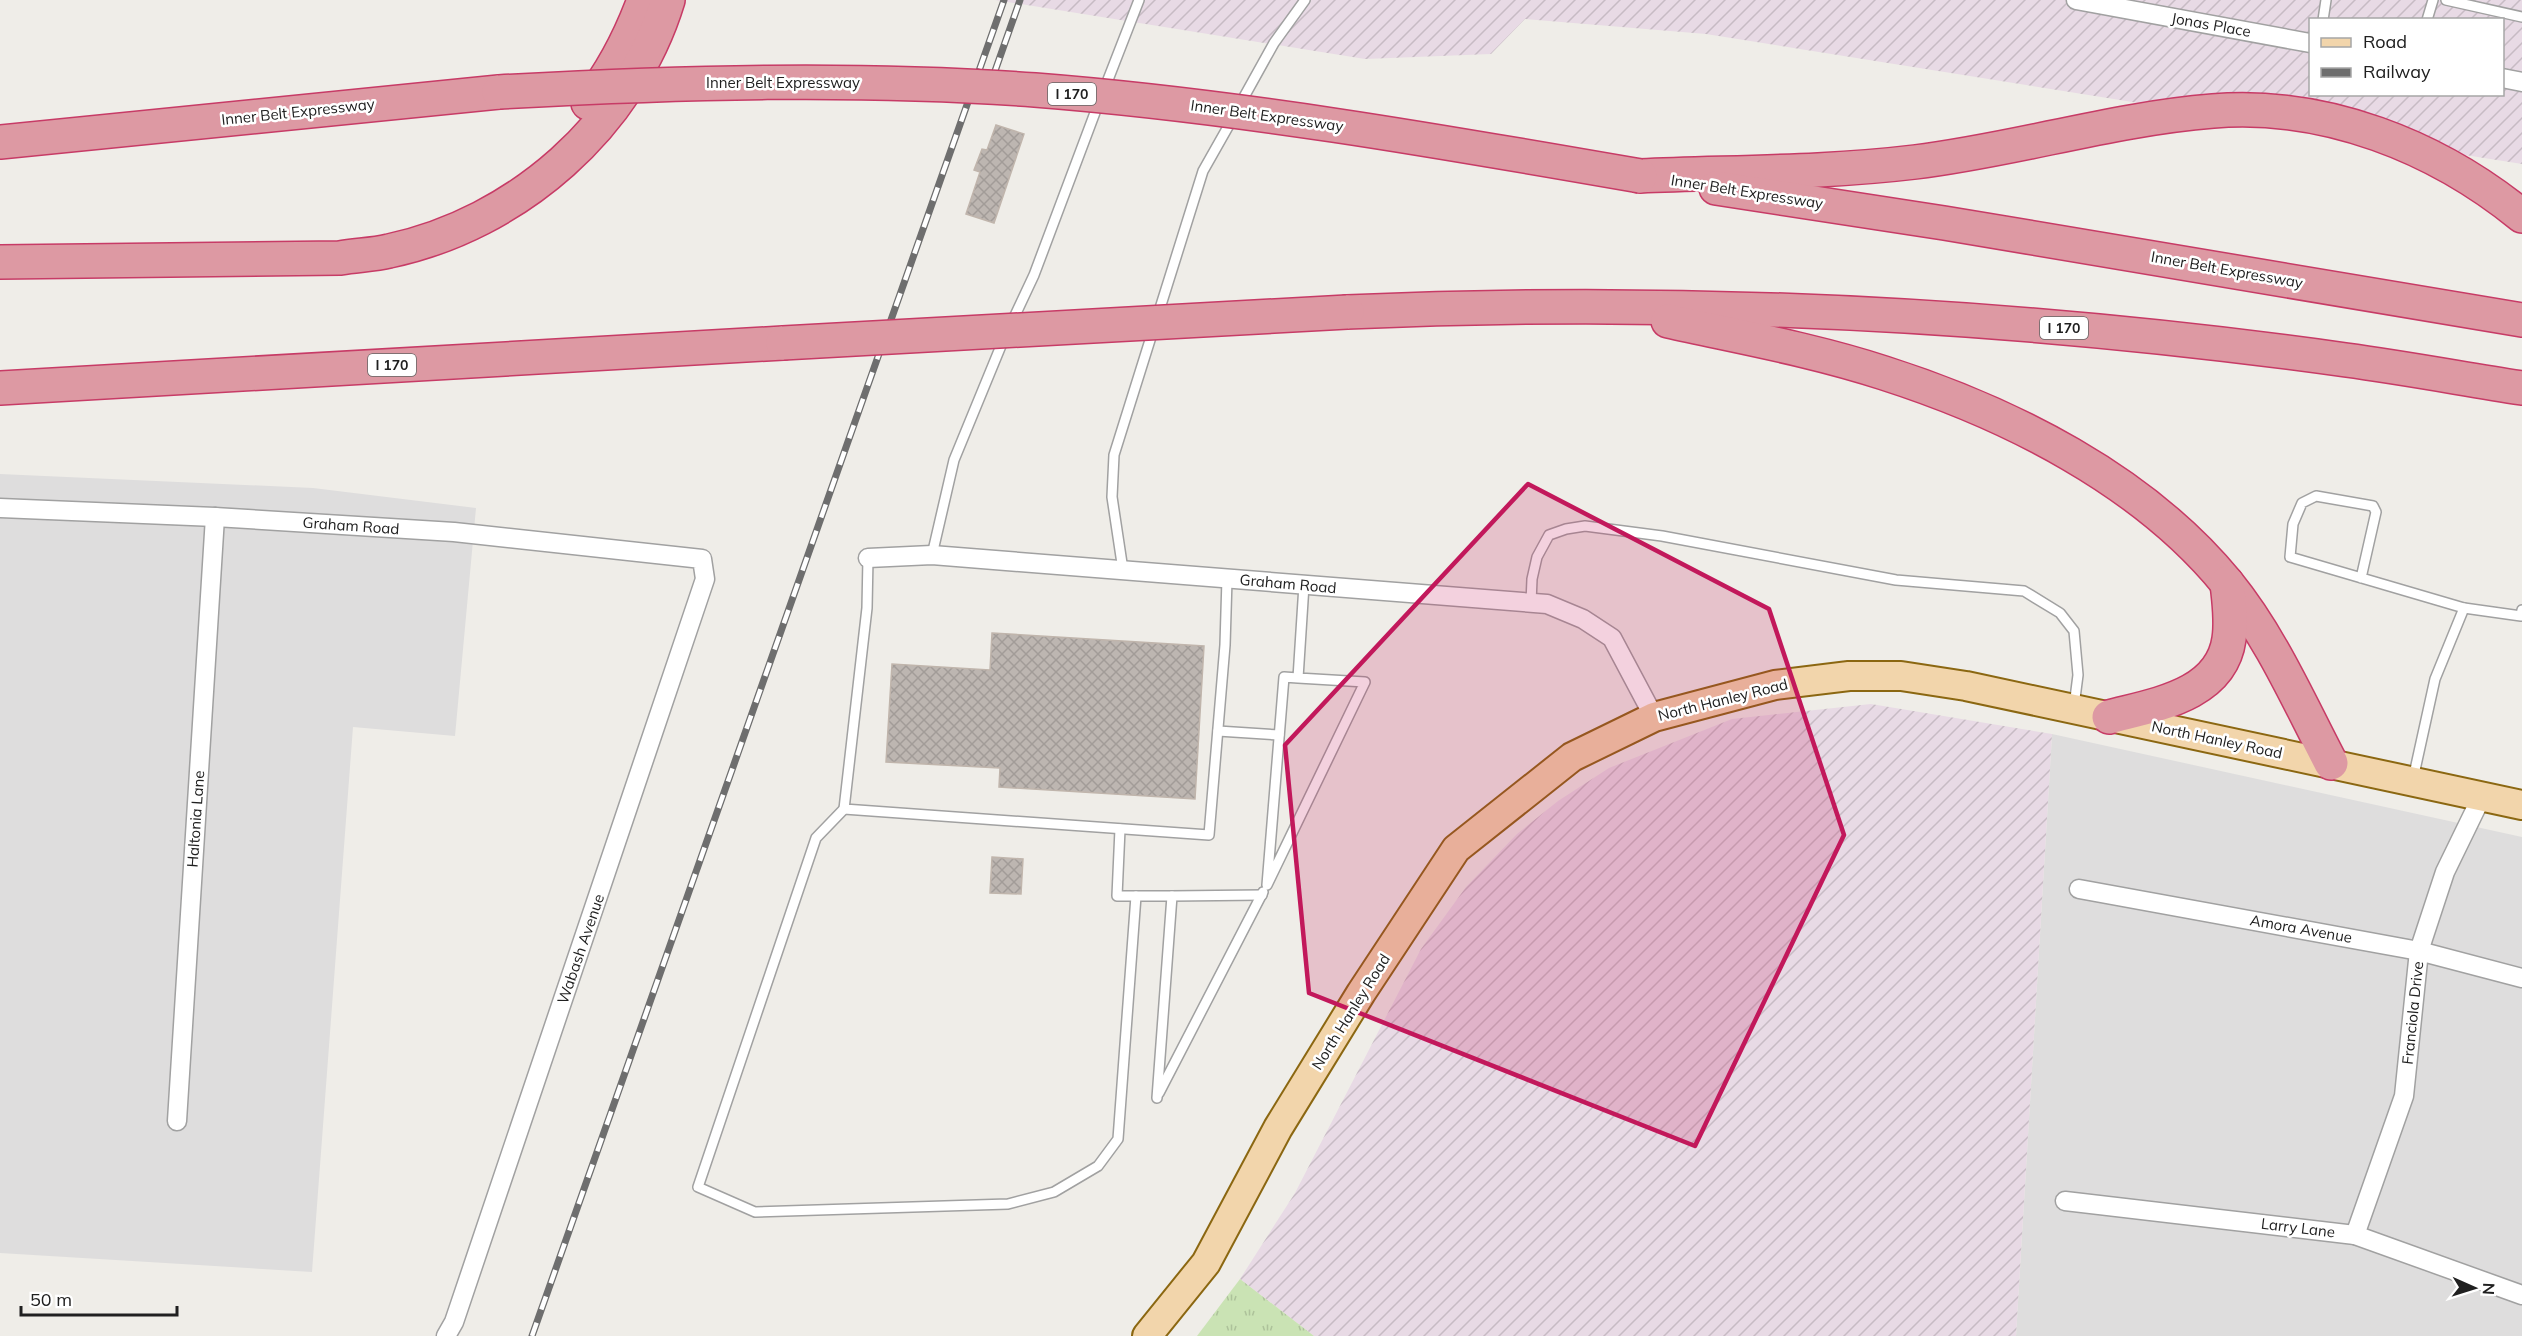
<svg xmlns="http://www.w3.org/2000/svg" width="2522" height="1336" viewBox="0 0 2522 1336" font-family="Mulish,sans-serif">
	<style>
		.residential { fill: #dedddd }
		.industrial { fill: url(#industrial-furrows); fill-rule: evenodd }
		.grass { fill: url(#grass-tufts) }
		.building { fill: url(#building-cross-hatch); stroke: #c0b5ac; stroke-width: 1.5 }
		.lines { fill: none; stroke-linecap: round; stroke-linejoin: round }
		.service-casing { stroke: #a1a1a1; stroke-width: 12 }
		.minor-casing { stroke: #a1a1a1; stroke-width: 21 }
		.primary-casing { stroke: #8b6711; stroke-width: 32 }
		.motorway-casing { stroke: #c73b66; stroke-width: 36 }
		.service { stroke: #fff; stroke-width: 9 }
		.minor { stroke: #fff; stroke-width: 18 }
		.primary { stroke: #f2d5ab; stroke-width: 28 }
		.motorway { stroke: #dd99a3; stroke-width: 33 }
		.rail-casing { stroke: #6e6e6e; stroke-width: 7 }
		.rail { stroke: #fff; stroke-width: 4.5; stroke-dasharray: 14; stroke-linecap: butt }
		.motorway-bridge-casing { stroke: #c73b66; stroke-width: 36; stroke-linecap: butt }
		.motorway-bridge { stroke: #dd99a3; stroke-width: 33 }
		.marked { fill: #c2185b; fill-opacity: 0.2; stroke: #c2185b; stroke-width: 4.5; stroke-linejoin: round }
		.labels { text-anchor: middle; stroke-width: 5; stroke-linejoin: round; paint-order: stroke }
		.shield { fill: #fff; stroke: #636363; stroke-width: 1.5 }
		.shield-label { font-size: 14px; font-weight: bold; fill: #202020 }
		.street-label { font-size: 15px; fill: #202020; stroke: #fff }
	</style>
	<defs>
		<pattern id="industrial-furrows" width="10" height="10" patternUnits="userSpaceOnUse" patternTransform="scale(1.5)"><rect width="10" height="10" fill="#e8dae5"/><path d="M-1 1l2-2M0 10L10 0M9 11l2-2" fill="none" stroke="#c7bbc4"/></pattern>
		<pattern id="grass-tufts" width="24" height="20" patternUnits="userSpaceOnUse" patternTransform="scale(1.5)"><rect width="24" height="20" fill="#cae3b4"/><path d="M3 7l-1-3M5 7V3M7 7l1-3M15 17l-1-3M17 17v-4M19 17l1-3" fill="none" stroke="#adc29a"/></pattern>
		<pattern id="building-cross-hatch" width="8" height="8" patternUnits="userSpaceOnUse" patternTransform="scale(1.5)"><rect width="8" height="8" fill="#bdb6b1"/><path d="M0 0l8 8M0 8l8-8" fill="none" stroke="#a29c98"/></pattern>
	</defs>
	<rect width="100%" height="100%" fill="#efede8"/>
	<g class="residential">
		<polygon points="0,474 313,488 476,508 455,736 353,727 312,1272 0,1253"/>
		<polygon points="2052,734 2522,837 2522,1336 2016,1336"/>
	</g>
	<g class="industrial">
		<path d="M995 0H2522V164L1706 34 1525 19 1491 54 1365 59ZM2310 20H2502V94H2310Z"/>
		<polygon points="1871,704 2052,734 2016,1336 1314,1336 1240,1279 1295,1193 1421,949 1466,887 1517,834 1558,801 1609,768 1732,719"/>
	</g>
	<polygon class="grass" points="1240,1279 1314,1336 1197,1336"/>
	<g class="building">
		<polygon points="996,125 1024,134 994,223 966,214 980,172 974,170 982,149 987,150"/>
		<polygon points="992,633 1204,646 1195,799 999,787 1000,768 886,762 892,664 990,670"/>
		<polygon points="992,857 1023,859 1021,894 990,893"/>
	</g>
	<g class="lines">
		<defs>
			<g id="service">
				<polyline points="2446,0 2522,17"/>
				<polyline points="2323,20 2326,0"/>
				<polyline points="2427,20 2433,0"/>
				<polyline points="1104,90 1139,0"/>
				<polyline points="1239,106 1274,43 1305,0"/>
				<polyline points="1011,324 1034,275 1099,102"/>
				<polyline points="932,555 954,460 1005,336"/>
				<polyline points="868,558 867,608 844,809 1209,835 1225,645 1227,579"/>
				<polyline points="1123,570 1112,497 1114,455 1203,171 1233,118"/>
				<polyline points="2361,578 2376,512 2373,506 2316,496 2302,503 2293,524 2290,557 2464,608"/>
				<polyline points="1531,603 1532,579 1537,557 1549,535 1566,529 1585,526 1662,536 1896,580 2024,591 2060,613 2074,631 2078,675 2074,706"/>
				<polyline points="1298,678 1365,682 1267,885 1284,677 1298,678 1304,585"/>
				<polyline points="1218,731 1279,735"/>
				<polyline points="2413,779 2435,679 2464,608 2521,616 2522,610"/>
				<polyline points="844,809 816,838 698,1187 755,1212 1008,1204 1054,1192 1098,1166 1118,1139 1136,896"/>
				<polyline points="1120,829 1117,896 1172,896"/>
				<polyline points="1159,1093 1263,892"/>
				<polyline points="1157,1098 1172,896 1262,895"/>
			</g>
			<g id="minor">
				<polyline points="2076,0 2310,43"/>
				<polyline points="2502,78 2522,82"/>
				<polyline points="0,508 215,517 454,532 702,559 705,579 454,1322 446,1336"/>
				<polyline points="868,558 932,555 1547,604 1583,619 1612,638 1654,717"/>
				<polyline points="2079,889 2419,951 2522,978"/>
				<polyline points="177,1121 215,517"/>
				<polyline points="2065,1201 2355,1235 2522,1295"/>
				<polyline points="2355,1235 2404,1096 2419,951 2445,872 2482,796"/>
			</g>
			<polyline id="primary" points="1147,1336 1206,1263 1278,1128 1361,993 1456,849 1572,757 1654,717 1775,685 1849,676 1901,676 1966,686 2522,805"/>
			<g id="motorway">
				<path d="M588 103C613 71 630 38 644 0"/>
				<polyline points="0,142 499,92"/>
				<path d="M1640 176C1731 172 1824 173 1915 162 2015 150 2112 119 2213 111 2325 102 2436 146 2522 216"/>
				<polyline points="1716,188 1944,223 2522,320"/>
				<path d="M0 262 340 258C356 255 373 255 389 251 517 224 630 125 668 0"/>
				<path d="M1347 312C1681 297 2016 314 2346 360 2405 368 2464 379 2522 388"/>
				<path d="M1668 321C1740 337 1814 350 1884 373 2009 413 2143 480 2227 583 2271 637 2299 702 2331 763"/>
				<polyline points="0,388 783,343"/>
				<path d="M2109 717C2154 705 2221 696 2229 639 2232 620 2229 602 2227 583"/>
			</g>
		</defs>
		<use href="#service" class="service-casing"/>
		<use href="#minor" class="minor-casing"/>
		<use href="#primary" class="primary-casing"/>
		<use href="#motorway" class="motorway-casing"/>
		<use href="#service" class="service"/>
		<use href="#minor" class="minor"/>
		<use href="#primary" class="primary"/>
		<use href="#motorway" class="motorway"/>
		<defs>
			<g id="rail">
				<polyline points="995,71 1020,0"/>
				<polyline points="532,1336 1004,0"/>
			</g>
		</defs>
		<use href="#rail" class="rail-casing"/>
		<use href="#rail" class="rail"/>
		<defs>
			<g id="motorway-bridge">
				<path d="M499 92C678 82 857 77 1035 90 1239 106 1439 141 1640 176"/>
				<polyline points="783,343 1347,312"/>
			</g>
		</defs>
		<use href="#motorway-bridge" class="motorway-bridge-casing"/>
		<use href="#motorway-bridge" class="motorway-bridge"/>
	</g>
	<path class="marked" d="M1528 484 1769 609 1844 835 1695 1146 1309 993 1285 745Z"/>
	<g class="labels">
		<g class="shield">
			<rect x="1048" y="83" width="48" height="22" rx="4.5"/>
			<rect x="2040" y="317" width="48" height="22" rx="4.5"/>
			<rect x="368" y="354" width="48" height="22" rx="4.5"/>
		</g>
		<g class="shield-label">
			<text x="1072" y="99">I 170</text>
			<text x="2064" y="333">I 170</text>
			<text x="392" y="370">I 170</text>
		</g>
		<g class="street-label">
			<text transform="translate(2211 25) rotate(10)" y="5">Jonas Place</text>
			<text x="783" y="88">Inner Belt Expressway</text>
			<text transform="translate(298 112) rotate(-6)" y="5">Inner Belt Expressway</text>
			<text transform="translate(1267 116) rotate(8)" y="5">Inner Belt Expressway</text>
			<text transform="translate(1747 192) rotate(9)" y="5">Inner Belt Expressway</text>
			<text transform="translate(2227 270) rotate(10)" y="5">Inner Belt Expressway</text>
			<text transform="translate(351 526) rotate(4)" y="5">Graham Road</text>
			<text transform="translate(1288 584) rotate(5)" y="5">Graham Road</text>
			<text transform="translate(1723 700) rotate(-14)" y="5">North Hanley Road</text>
			<text transform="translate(2217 740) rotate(12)" y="5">North Hanley Road</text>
			<text transform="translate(196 819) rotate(-86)" y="5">Haltonia Lane</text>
			<text transform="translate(2301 929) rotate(10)" y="5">Amora Avenue</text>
			<text transform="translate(581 949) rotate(-71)" y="5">Wabash Avenue</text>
			<text transform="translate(1351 1012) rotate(-58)" y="5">North Hanley Road</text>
			<text transform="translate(2413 1013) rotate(-84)" y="5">Franciola Drive</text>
			<text transform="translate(2298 1228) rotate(7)" y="5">Larry Lane</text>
		</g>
	</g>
	<rect x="2309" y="18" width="195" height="78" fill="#ffffff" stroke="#a6a6a6" stroke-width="1.5"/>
	<rect x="2321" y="38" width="30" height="9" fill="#f2d5ab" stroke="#a6a6a6" stroke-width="1.5"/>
	<text x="2363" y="48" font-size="18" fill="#202020">Road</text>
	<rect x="2321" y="68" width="30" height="9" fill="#6e6e6e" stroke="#a6a6a6" stroke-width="1.5"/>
	<text x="2363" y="78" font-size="18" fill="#202020">Railway</text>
	<g transform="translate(2474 1288) rotate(93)" stroke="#ffffff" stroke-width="4.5" paint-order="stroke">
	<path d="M0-4.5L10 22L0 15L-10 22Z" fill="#202020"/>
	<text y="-9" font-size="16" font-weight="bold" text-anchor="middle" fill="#202020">N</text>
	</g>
	<path d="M21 1306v9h156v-9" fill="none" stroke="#202020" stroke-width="3"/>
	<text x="30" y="1306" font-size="18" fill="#202020" stroke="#ffffff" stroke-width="4.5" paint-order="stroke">50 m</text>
</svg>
